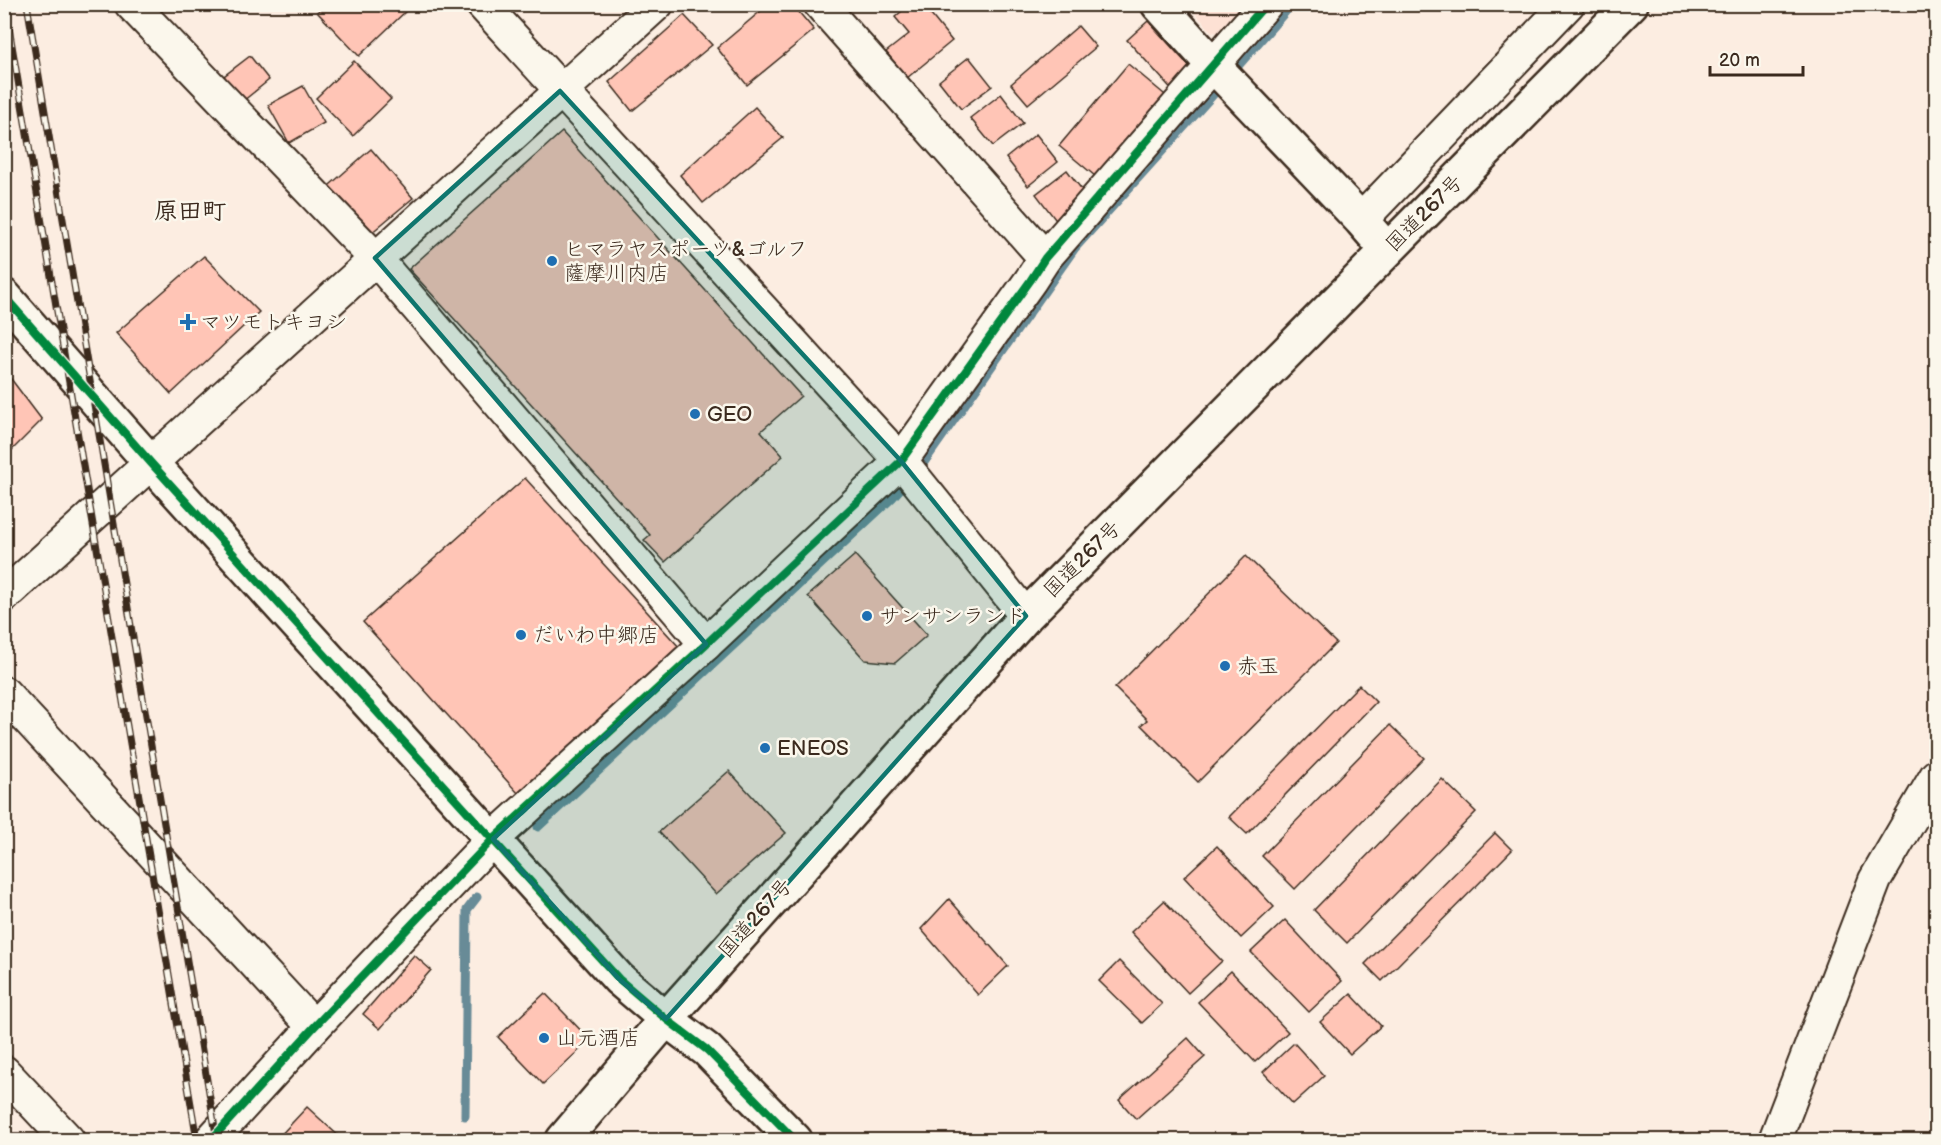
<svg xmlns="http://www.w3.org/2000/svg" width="1941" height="1145" viewBox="0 0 1941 1145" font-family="'Balsamiq Sans','Klee One',sans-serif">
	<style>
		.built { fill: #fde1d4 }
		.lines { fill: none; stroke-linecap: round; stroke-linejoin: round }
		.stream { stroke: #688b97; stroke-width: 9 }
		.building { fill: #ffc5b6; stroke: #3b2a1e; stroke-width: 1.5 }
		.street-casing { stroke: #3b2a1e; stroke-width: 36 }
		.secondary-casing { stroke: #3b2a1e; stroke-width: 38 }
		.highway-casing { stroke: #3b2a1e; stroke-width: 38 }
		.street { stroke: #fbf7ec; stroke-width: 32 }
		.secondary { stroke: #fbf7ec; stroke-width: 33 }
		.highway { stroke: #fbf7ec; stroke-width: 33 }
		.rail-casing { stroke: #3b2a1e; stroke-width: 7 }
		.rail { stroke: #fbf7ec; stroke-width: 4.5; stroke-dasharray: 14; stroke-linecap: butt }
		.cycleway-casing { stroke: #fbf7ec; stroke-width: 11 }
		.cycleway { stroke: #00873e; stroke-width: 8 }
		.marked { fill: #0f766e; fill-opacity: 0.2; stroke: #0f766e; stroke-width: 4.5; stroke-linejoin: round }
		.poi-dot { fill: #1f6fb2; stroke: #fbf7ec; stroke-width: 2 }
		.labels { text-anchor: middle; stroke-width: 5; stroke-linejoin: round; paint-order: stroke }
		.street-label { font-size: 21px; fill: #3b2a1e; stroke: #fbf7ec }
		.poi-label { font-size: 21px; fill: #3b2a1e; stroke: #fbf7ec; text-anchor: start }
		.quarter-label { font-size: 24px; font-weight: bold; fill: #3b2a1e; stroke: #fbf7ec }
	</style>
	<rect width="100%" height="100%" fill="#fcede1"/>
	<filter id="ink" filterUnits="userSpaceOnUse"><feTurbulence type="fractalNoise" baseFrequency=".0167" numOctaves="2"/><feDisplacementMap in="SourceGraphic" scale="12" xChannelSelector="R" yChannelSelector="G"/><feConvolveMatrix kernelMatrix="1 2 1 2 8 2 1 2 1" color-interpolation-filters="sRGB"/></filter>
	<g filter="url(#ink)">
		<polygon class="built" points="1188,5 1251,5 1226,34 1212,32"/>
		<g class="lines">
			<g class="stream">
				<polyline points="538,827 892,498 925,461 1075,248 1211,97 1292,4"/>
				<polyline points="465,1116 467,910 477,897"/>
			</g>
		</g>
		<g class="building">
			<polygon points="326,4 398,4 405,12 359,56 317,12"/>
			<polygon points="769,4 792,4 814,30 747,85 717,48"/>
			<polygon points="910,4 922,4 952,41 907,78 886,52 909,34 895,17"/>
			<polygon points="684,15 712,45 632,111 609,82"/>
			<polygon points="1148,21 1198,76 1177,95 1127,40"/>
			<polygon points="1078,26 1096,47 1028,104 1011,84"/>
			<polygon points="250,56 269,80 243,101 224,76"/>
			<polygon points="969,57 992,86 961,109 939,81"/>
			<polygon points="354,61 391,99 353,136 316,98"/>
			<polygon points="1128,64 1170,99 1101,181 1059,146"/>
			<polygon points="303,86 324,123 289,143 268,105"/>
			<polygon points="1001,94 1023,123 993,146 970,118"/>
			<polygon points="755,107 783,138 703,203 680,175"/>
			<polygon points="562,132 801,396 761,431 783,456 665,562 644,540 650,535 409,269"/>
			<polygon points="1036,134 1058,162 1028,186 1006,158"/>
			<polygon points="371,149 413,198 364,239 323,191"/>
			<polygon points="1067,170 1089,199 1058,223 1036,194"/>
			<polygon points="204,256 259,312 171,394 116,333"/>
			<polygon points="8,375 42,420 4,458 4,378"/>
			<polygon points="525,478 680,648 518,793 363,622"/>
			<polygon points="855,555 927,635 895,663 865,660 808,596"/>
			<polygon points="1246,556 1336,643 1198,782 1141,725 1147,720 1115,688"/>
			<polygon points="1359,685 1376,702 1247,834 1229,817"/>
			<polygon points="1390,725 1424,758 1295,889 1262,856"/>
			<polygon points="729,771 786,833 716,894 659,832"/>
			<polygon points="1442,779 1476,812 1347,943 1314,910"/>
			<polygon points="1495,833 1512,850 1382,981 1365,964"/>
			<polygon points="1217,846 1274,907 1241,938 1184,877"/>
			<polygon points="949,899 1008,966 978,995 921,929"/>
			<polygon points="1164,901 1222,961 1188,993 1131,932"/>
			<polygon points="1285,920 1342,981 1309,1012 1251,952"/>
			<polygon points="414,955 431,970 380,1029 363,1014"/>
			<polygon points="1119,961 1162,1004 1142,1023 1099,981"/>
			<polygon points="1231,971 1288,1032 1255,1062 1198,1002"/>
			<polygon points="545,993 590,1040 543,1084 498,1037"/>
			<polygon points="1351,994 1381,1026 1350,1054 1320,1022"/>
			<polygon points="1188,1038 1205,1057 1136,1119 1119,1100"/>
			<polygon points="1294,1043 1324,1076 1293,1104 1263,1072"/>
			<polygon points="307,1107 343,1140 276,1140"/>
		</g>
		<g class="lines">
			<defs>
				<g id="street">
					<polyline points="131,4 375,258 706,644"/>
					<polyline points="482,4 901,461 1026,616"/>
					<polyline points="820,4 1045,258"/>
					<polyline points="1361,220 1568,4"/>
					<polyline points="4,596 657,4"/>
					<polyline points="4,693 314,1027"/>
					<polyline points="4,1072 68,1140"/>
					<polyline points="211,1140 314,1027 493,839 706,644 901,461 1030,281 1045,258 1266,4"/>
					<polyline points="1775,1140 1875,880 1936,776"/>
				</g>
				<g id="secondary">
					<polyline points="1158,4 1213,65 1361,220 1387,250"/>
					<polyline points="4,296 151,463 619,979 666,1019 707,1050 795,1140"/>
				</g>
				<polyline id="highway" points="563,1140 666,1019 1026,616 1631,4"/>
			</defs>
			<use href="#street" class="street-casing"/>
			<use href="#secondary" class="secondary-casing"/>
			<use href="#highway" class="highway-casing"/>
			<use href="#street" class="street"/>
			<use href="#secondary" class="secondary"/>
			<use href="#highway" class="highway"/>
			<defs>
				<g id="rail">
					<polyline points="5,4 197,1140"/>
					<polyline points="27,4 217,1140"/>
				</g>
			</defs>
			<use href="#rail" class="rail-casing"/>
			<use href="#rail" class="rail"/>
			<defs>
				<g id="cycleway">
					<polyline points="4,296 151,463 619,979 666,1019 707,1050 795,1140"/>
					<polyline points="211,1140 314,1027 493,839 706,644 901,461 1030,281 1045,258 1266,4"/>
				</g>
			</defs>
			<use href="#cycleway" class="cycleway-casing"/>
			<use href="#cycleway" class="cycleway"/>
		</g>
	</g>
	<path class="marked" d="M560 91 901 461 1026 616 666 1019 619 979 493 839 706 644 375 258Z"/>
	<g class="poi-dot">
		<circle cx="552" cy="261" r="6"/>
		<path d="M185 313h6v6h6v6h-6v6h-6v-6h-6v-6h6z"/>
		<circle cx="695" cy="414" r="6"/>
		<circle cx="867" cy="616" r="6"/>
		<circle cx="521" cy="635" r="6"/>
		<circle cx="1225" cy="666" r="6"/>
		<circle cx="765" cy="748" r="6"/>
		<circle cx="544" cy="1038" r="6"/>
	</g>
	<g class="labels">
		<g class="street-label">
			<text transform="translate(1424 213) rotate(-45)" y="7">国道267号</text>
			<text transform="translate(1082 559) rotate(-45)" y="7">国道267号</text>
			<text transform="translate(755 918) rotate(-48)" y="7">国道267号</text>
		</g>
		<g class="poi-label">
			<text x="564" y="256">ヒマラヤスポーツ&amp;ゴルフ<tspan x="564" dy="24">薩摩川内店</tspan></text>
			<text x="200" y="329">マツモトキヨシ</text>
			<text x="707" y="421">GEO</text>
			<text x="879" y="623">サンサンランド</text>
			<text x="533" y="642">だいわ中郷店</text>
			<text x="1237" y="673">赤玉</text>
			<text x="777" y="755">ENEOS</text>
			<text x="556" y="1045">山元酒店</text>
		</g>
		<g class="quarter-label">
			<text x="190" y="219">原田町</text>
		</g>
	</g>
	<rect width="1941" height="1145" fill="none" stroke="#fbf7ec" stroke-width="24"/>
	<rect x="12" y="12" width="1917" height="1121" fill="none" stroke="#3b2a1e" stroke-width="2" filter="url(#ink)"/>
	<path d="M1710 66v9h93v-9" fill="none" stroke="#3b2a1e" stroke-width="3"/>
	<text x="1719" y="66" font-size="18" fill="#3b2a1e" stroke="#fbf7ec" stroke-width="4.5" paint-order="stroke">20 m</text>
</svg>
